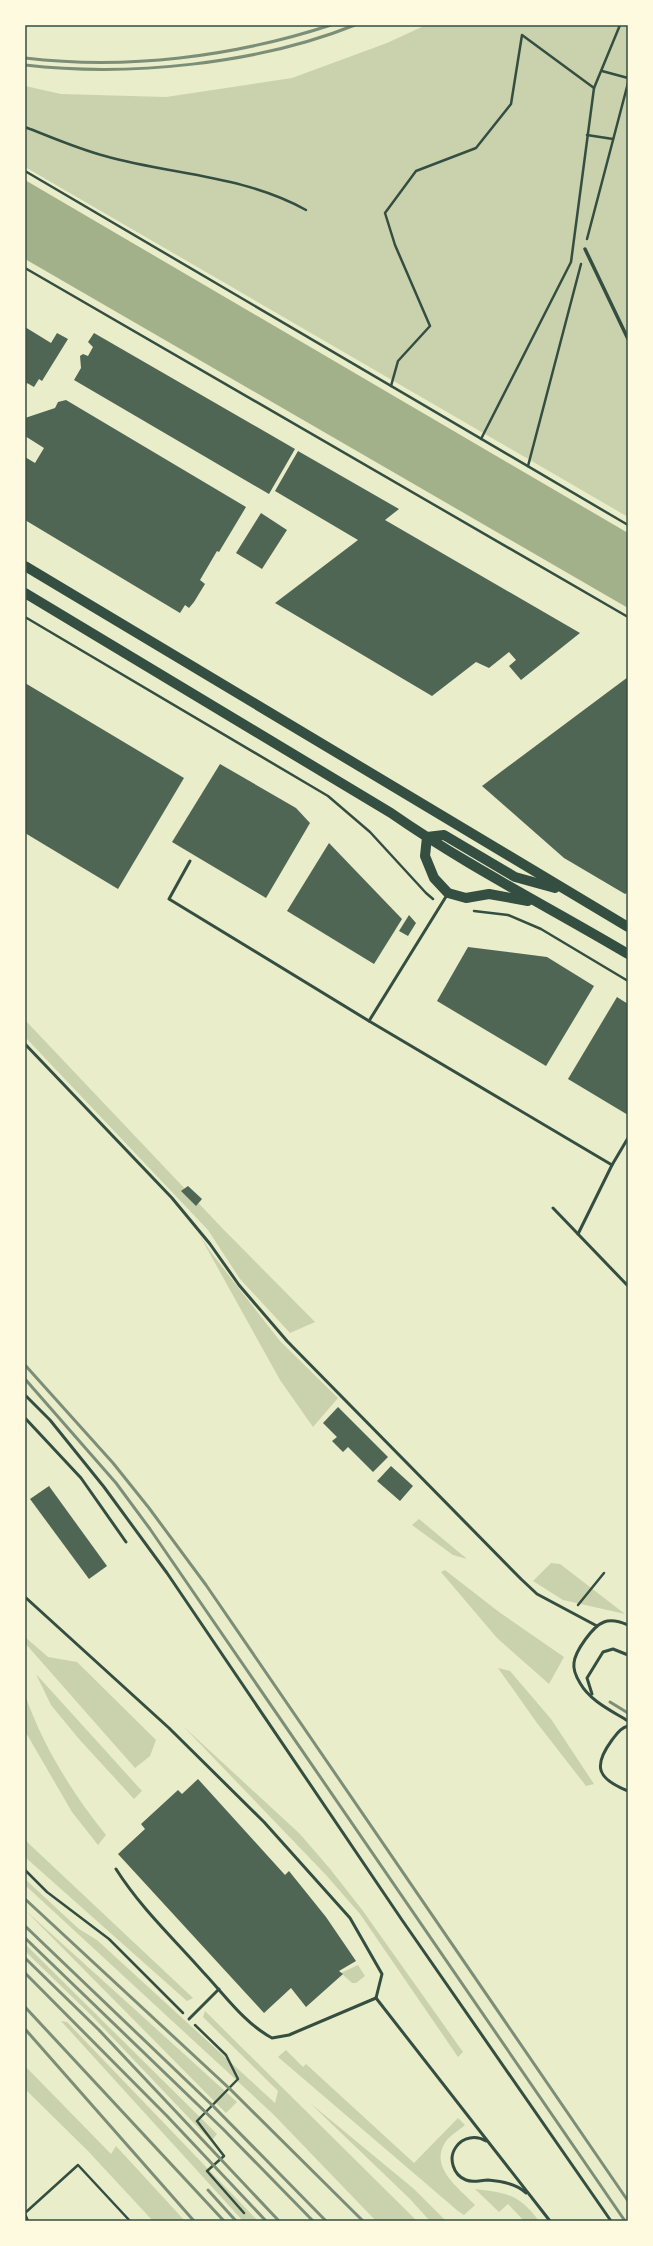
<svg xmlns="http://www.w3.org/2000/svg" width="653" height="2246" viewBox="0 0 653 2246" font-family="Literata,serif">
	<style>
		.green { fill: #cad2ad }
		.water { fill: #a3b18a }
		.building { fill: #4f6655 }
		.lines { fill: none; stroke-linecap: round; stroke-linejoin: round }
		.path { stroke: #344e41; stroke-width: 2.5 }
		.service { stroke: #344e41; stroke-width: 3 }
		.pedestrian { stroke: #344e41; stroke-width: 3.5 }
		.primary { stroke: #344e41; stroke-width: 10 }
		.rail { stroke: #7c8e77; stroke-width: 3 }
		.neatline { fill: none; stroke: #344e41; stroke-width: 1.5 }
	</style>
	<rect width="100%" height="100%" fill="#e9edc9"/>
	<g class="green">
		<polygon points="426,25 628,25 628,517 25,167 25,86 61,94 166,97 292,78 387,43"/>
		<polygon points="25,1020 224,1230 315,1322 290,1333 240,1279 208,1230 25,1037"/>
		<polygon points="200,1236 213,1255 280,1341 338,1398 313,1427 280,1380"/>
		<polygon points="419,1519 467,1559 453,1555 412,1525"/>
		<polygon points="551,1563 560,1564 625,1614 563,1600 533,1581"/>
		<polygon points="445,1570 499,1612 564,1657 549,1684 497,1638 441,1572"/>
		<polygon points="25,1637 48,1657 77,1662 156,1740 150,1756 135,1768 25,1643"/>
		<polygon points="498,1668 510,1671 551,1719 594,1784 586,1786 537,1723"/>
		<polygon points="36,1674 142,1791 134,1799 79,1739 51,1705"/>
		<path d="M25 1695C43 1746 72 1793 106 1835L98 1845 72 1812 25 1731Z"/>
		<polygon points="183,1726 300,1834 331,1870 363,1911 463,2052 458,2057 360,1914 326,1875"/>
		<polygon points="25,1840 193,1998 187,2001 25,1857"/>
		<polygon points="25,1879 79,1929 97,1940 275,2103 278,2091 203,2017 205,2011 417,2221 376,2221 273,2114 25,1885"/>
		<polygon points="25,1910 237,2102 226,2113"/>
		<polygon points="25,1944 217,2134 211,2141 93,2017 25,1951"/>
		<polygon points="358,1965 365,1976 356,1983 352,1983 341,1973"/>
		<polygon points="61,2021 67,2022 258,2221 243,2221"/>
		<path d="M286 2050 303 2067 306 2064 414 2163 458 2118 465 2125C459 2130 451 2135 446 2141 428 2167 459 2188 475 2205L464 2215 458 2211 278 2057Z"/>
		<polygon points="25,2066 111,2154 116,2146 185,2221 153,2221 88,2151 25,2089"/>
		<polygon points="310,2103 414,2189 446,2221 430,2221 409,2198"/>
		<path d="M475 2189C507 2193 519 2194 539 2221H524L508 2204 499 2212Z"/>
	</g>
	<polygon class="water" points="25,180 628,533 628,608 25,259"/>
	<g class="building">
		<polygon points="25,327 51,343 57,333 68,339 42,381 39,379 34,387 27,383 25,387"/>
		<polygon points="94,333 295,449 269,494 74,380 81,368 80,356 83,354 88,356 93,347 88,342"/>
		<polygon points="66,400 246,507 219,552 217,551 200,580 205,584 194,602 189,608 185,605 180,613 25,520 25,457 35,463 44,448 25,436 25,418 55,408 58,402"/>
		<polygon points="298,451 399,509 385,520 580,633 521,680 509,666 516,660 509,652 489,668 476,662 432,696 275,603 358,540 275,491"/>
		<polygon points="261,513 287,530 262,569 236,553"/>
		<polygon points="628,677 628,892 625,894 564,858 482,786"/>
		<polygon points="25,683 184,778 118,889 25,833"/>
		<polygon points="220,764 296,808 310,823 266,898 172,842"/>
		<polygon points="329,843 402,919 374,964 287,911"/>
		<polygon points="409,915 416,923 408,936 399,931"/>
		<polygon points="468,947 547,957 594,986 546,1066 437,1001"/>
		<polygon points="617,997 628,1004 628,1115 568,1079"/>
		<polygon points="188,1186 202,1199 196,1206 181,1191"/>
		<polygon points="338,1407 388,1457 373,1472 348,1447 343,1452 332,1441 337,1437 323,1423"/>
		<polygon points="391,1466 413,1486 400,1501 377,1481"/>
		<polygon points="49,1486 107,1566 89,1579 30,1499"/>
		<polygon points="198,1779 285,1875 289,1871 326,1917 356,1961 339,1971 343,1974 306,2007 291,1988 264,2013 118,1854 145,1829 141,1824 178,1790 182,1794"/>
	</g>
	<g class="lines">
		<g class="path">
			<polyline points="602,71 628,78"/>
			<path d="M25 127C51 137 78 149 105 156 172 175 243 175 306 210"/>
			<polyline points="587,135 613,139"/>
			<polyline points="25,171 628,525"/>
			<polyline points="587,239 628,83"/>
			<polyline points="25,268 628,617"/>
			<polyline points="391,386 398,361 430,326 395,245 385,213 416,171 476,148 511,104 522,35 594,88"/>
			<polyline points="481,439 571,262 594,88 620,25"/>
			<polyline points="528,466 581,264"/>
			<polyline points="25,617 328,796 370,832 426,893 433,899"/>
			<polyline points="474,911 508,915 541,929 628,981"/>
			<polyline points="578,1605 604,1573"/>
			<polyline points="25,1870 47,1892 109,1939 183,2013"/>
			<polyline points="195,2025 226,2055 238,2079 197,2121 224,2156 207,2171 244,2213"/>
			<polyline points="25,2213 78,2165 130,2221"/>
			<polyline points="25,2214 28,2221"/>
		</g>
		<g class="service">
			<polyline points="190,861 169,899 369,1021"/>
			<polyline points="447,895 369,1021 612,1165 628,1138"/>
			<polyline points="25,1044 172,1198 210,1244 239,1285 287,1341 521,1579 537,1594 597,1626"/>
			<polyline points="553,1208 628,1286"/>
			<polyline points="578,1234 612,1165"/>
			<polyline points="25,1395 50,1420 104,1487 167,1573 402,1920 611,2221"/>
			<polyline points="25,1418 81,1478 126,1542"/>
			<polyline points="25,1597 169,1728 264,1822 350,1918 382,1974 376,1998"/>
			<path d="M628 1625C621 1622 612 1619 604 1622 593 1626 575 1651 574 1663 573 1669 577 1678 580 1683 590 1701 612 1711 628 1721"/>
			<polyline points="592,1694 587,1678 603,1652 613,1649 628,1655"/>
			<path d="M628 1726C620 1728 617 1734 612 1740 592 1767 598 1779 628 1791"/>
			<path d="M116 1869C140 1907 173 1938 203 1972 224 1994 244 2023 272 2038L289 2035 376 1998"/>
			<polyline points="376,1998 550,2221"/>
			<polyline points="189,2019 219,1989"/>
			<path d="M486 2141C476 2135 463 2137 456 2147 448 2158 453 2175 466 2180 473 2183 481 2180 488 2180 500 2181 517 2184 526 2193"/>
		</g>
		<polyline class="pedestrian" points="585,249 628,339"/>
		<g class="primary">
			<polyline points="25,566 628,927"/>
			<path d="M25 593 391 813C467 866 549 907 628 954"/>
			<polyline points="528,901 489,894 466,898 448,893 434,878 425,856 427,837 444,835 515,877 555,888"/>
		</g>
		<g class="rail">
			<path d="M25 58C127 70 233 57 331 25"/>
			<path d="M25 65C129 77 258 64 355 25"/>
			<polyline points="25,1365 113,1463 149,1508 206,1585 628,2201"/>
			<polyline points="25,1379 116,1483 150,1529 625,2221"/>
			<polyline points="610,1702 628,1713"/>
			<polyline points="25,1899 230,2089 363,2221"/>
			<polyline points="25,1926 213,2106 326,2221"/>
			<polyline points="25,1938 223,2129 313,2221"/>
			<polyline points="25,1958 99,2030 279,2221"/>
			<polyline points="25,1973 167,2116 266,2221"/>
			<polyline points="25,2007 224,2221"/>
			<polyline points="25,2029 194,2221"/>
			<polyline points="208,2190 236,2221"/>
		</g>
	</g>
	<rect width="653" height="2246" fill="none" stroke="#fefae0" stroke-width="52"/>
	<rect x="26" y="26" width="601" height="2194" class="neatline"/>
</svg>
